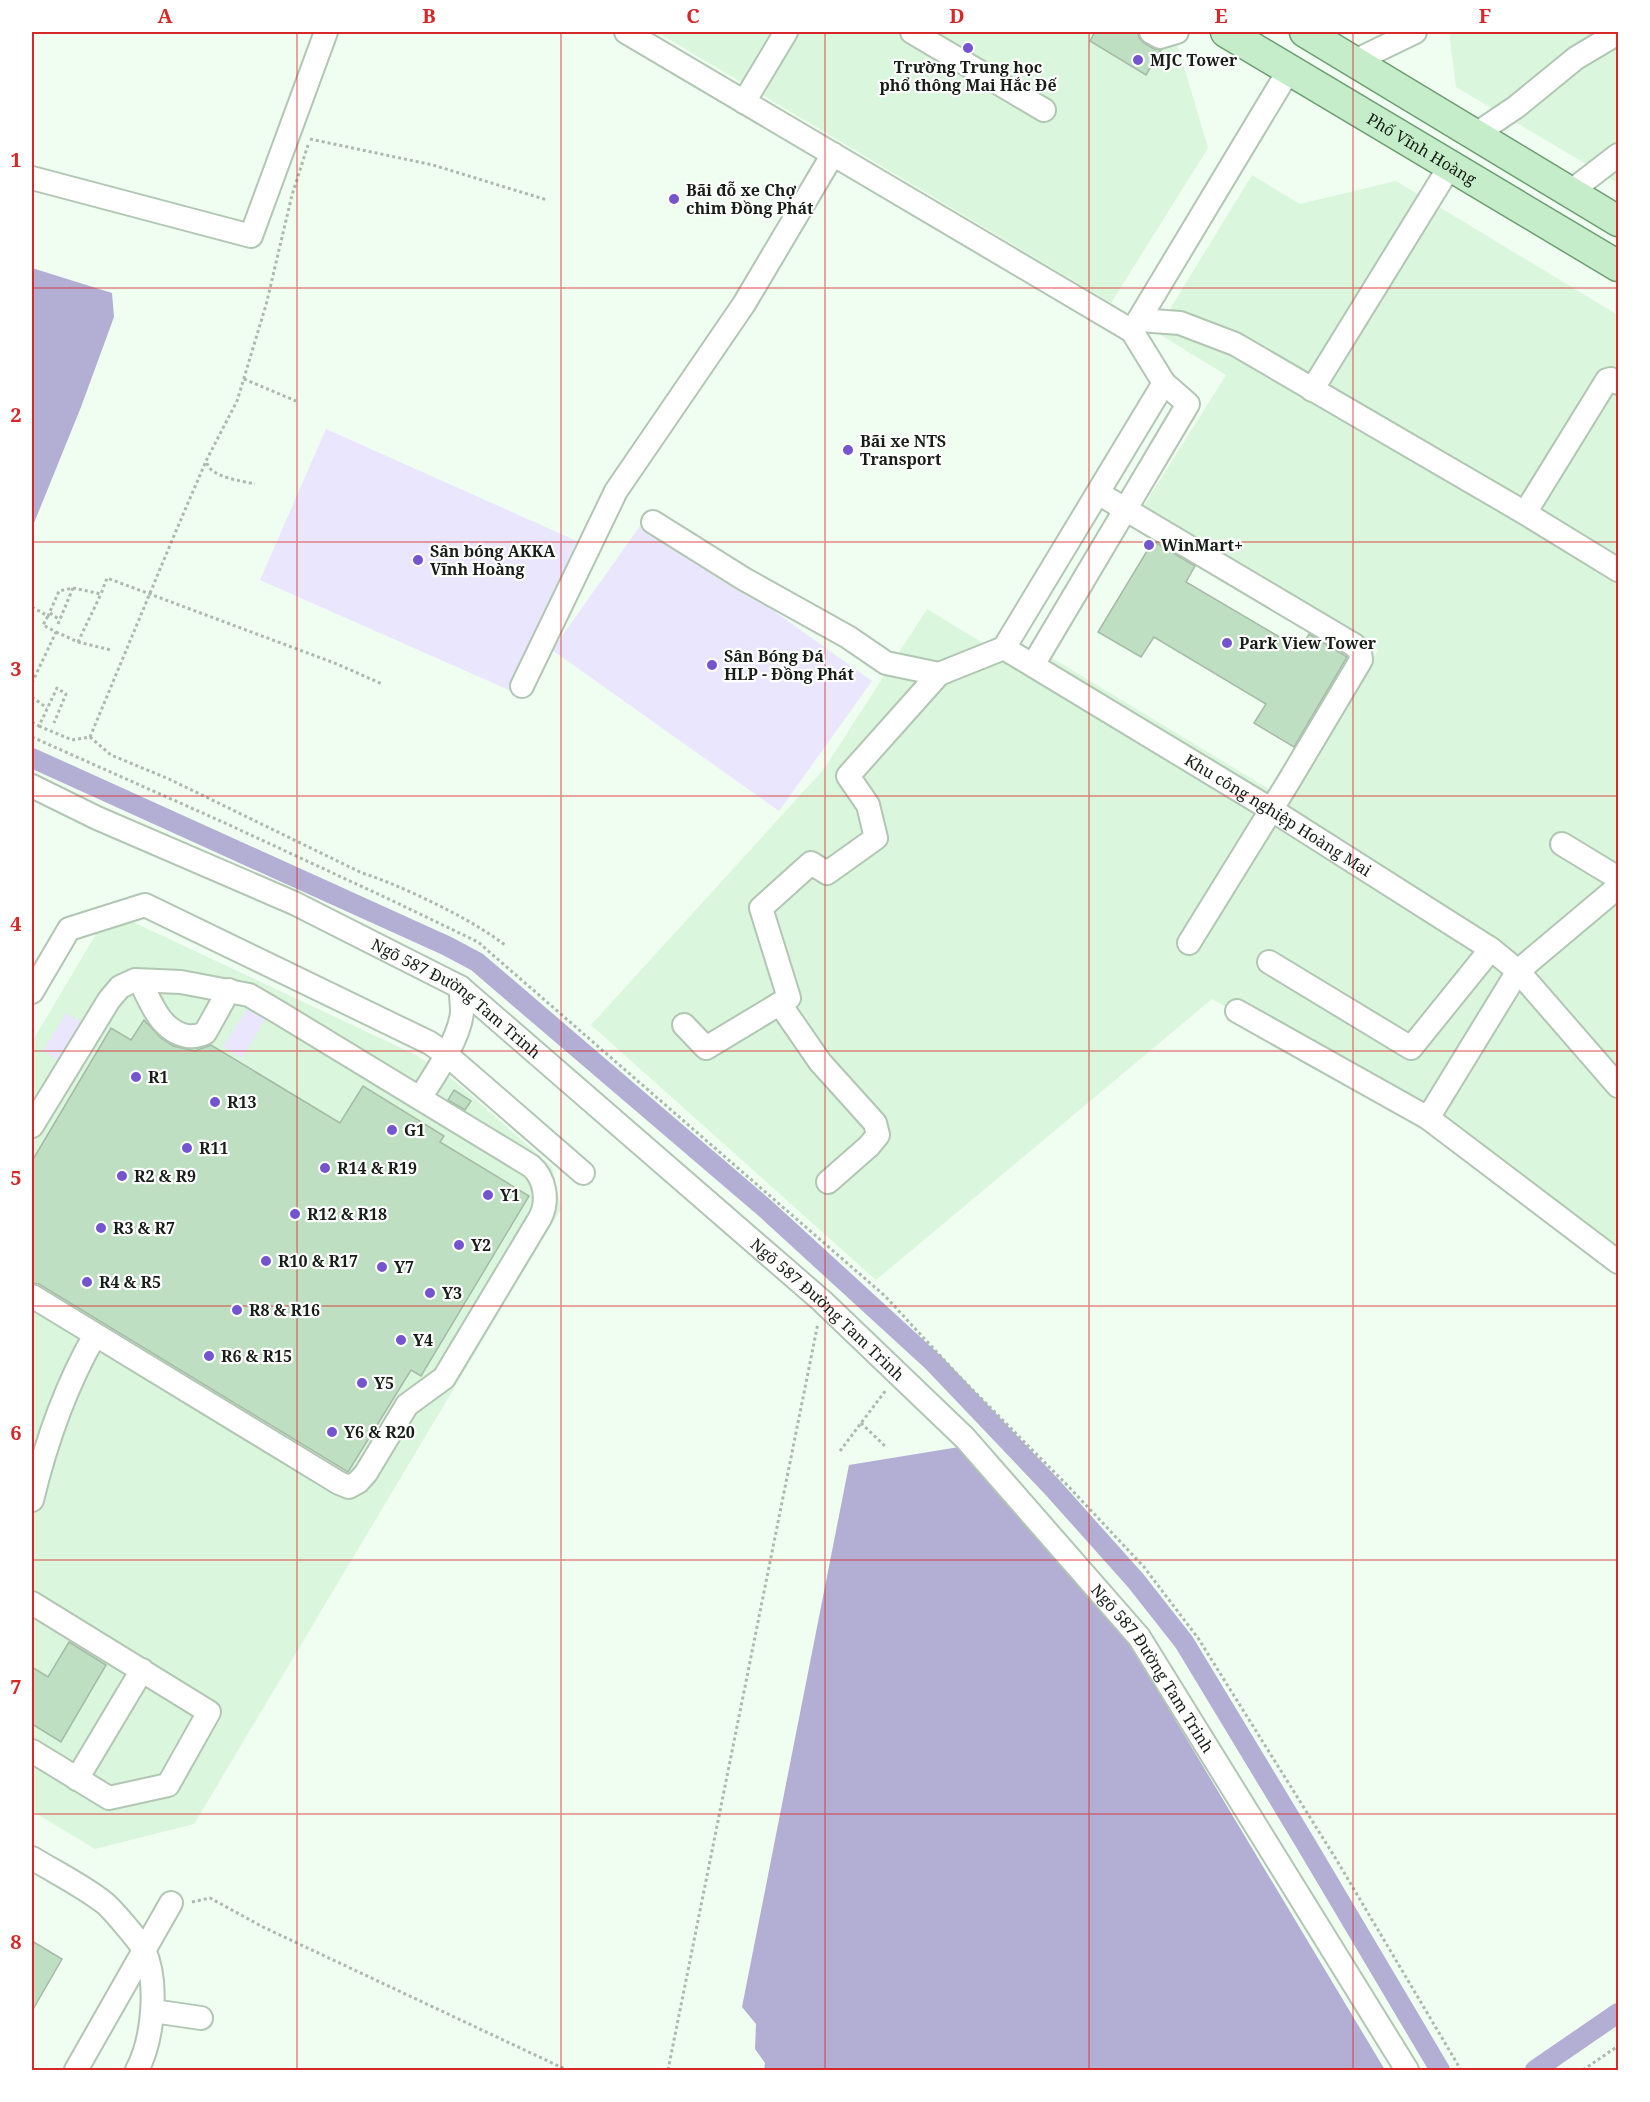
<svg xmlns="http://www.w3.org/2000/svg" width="1650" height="2102" viewBox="0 0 1650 2102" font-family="'Noto Serif',serif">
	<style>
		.built { fill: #daf6dc }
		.green { fill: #e9e6fe }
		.water { fill: #b3aed4 }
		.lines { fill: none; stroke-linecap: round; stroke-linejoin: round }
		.canal { stroke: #b3aed4; stroke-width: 20 }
		.building { fill: #bedfc1; stroke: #a5baa7; stroke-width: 1.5 }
		.minor-casing { stroke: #b1c6b3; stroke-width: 26 }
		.major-casing { stroke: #6e9d73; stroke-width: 33 }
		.path { stroke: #adb9ae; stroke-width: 3; stroke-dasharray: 3 3; stroke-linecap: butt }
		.minor { stroke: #fff; stroke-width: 22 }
		.major { stroke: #c5edc9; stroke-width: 30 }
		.grid { fill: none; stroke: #d62828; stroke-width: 1.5; stroke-opacity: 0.55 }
		.poi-dot { fill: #7455cf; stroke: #fff; stroke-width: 2 }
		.labels { text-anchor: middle; stroke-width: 4.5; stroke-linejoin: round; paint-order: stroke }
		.poi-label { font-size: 16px; font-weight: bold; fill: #161e17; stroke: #fff; text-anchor: start }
		.street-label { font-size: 16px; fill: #161e17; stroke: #fff }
		.neatline { fill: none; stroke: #d62828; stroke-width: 2 }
		.grid-label { font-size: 20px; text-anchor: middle; font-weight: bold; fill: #d62828 }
	</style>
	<rect width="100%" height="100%" fill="#f0fef1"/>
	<g class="built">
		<polygon points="657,32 1163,32 1176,40 1208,148 1111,303"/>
		<polygon points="1449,32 1618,32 1618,183 1456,87"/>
		<polygon points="1252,175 1300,204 1396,181 1618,315 1618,1267 1424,1121 1212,999 876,1280 591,1025 824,769 927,609 1039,677 1052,658 1287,800 1378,650 1143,507 1226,375 1156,332"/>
		<polygon points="133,922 416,1055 456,1082 552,1167 561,1209 194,1824 95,1849 32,1811 32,1042 96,934"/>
	</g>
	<g class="green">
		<polygon points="326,429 577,541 511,691 260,580"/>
		<polygon points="645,519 872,681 779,811 552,650"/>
		<polygon points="248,1007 266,1018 242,1058 223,1047"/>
		<polygon points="66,1013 86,1025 63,1063 43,1051"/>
	</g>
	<g class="water">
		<polygon points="32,268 112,293 114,317 81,407 32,528"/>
		<polygon points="959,1447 1122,1631 1385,2070 764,2070 765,2063 755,2049 756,2024 742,2007 849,1465"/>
	</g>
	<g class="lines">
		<g class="canal">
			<polyline points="32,758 447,946 477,962 767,1210 934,1363 1052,1487 1136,1581 1184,1642 1306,1844 1440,2070"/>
			<polyline points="1535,2070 1618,2013"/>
		</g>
	</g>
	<g class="building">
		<polygon points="1095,32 1138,32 1139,38 1144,43 1154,49 1161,50 1146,75 1090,41"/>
		<polygon points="1153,541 1195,566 1186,582 1300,649 1309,634 1347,657 1294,747 1254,723 1266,704 1154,637 1141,657 1098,632"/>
		<polygon points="144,1020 161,1038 173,1046 195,1051 211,1045 340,1123 363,1086 444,1136 440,1142 529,1196 421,1376 411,1370 348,1472 39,1284 32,1283 32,1161 111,1028 131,1040"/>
		<polygon points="454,1090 471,1101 465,1110 448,1100"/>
		<polygon points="69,1642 106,1665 61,1742 32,1724 32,1667 48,1677"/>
		<polygon points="32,1941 62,1959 32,2011"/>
	</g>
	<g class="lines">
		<defs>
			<g id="minor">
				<polyline points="626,32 1132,331 1164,383 1188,404 1033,665"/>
				<polyline points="912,32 1044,110"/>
				<polyline points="1151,32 1160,37 1177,32"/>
				<polyline points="1355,61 1415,32"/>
				<polyline points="744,102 786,32"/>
				<polyline points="1476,134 1516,107 1576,58 1618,33"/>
				<polyline points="32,178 251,236 326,32"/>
				<polyline points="1570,192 1618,155"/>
				<polyline points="1139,320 1180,323 1235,344 1525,513 1618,570"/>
				<polyline points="1132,331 1289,70"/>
				<polyline points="1312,390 1450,166"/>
				<polyline points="1098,493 1354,645 1360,651 1361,660 1289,781 1189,943"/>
				<polyline points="1525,513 1607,380 1611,379 1618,383"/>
				<polyline points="653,522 744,579 848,637 886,663 939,674 1004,648"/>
				<path id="s1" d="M1004 648 1272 810 1491 949 1518 971 1618 1086"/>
				<polyline points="1004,648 1164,383"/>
				<polyline points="522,686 616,491 744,304 833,154"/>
				<path id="s2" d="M32 786 97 818 294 903 460 987 822 1301 965 1438 1139 1637 1407 2070"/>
				<polyline points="1562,844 1618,878"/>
				<polyline points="1269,962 1411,1048 1491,949"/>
				<path d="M140 981C151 1002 160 1031 187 1036 194 1037 199 1036 205 1033L229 990"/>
				<polyline points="32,992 69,929 145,905 430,1043 447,1055 583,1173"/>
				<polyline points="780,1004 820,1062 875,1123 878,1135 869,1146 828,1182"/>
				<polyline points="1237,1011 1428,1118 1618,1262"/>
				<polyline points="684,1025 706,1048 789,998 761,908 811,863 827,873 876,838 868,805 848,776 939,674"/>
				<path d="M420 1098C434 1076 460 1038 462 1012 462 1004 461 995 460 987"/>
				<polyline points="1428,1118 1518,971 1618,887"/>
				<path d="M32 1126 109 1000 120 987 135 980 181 982 249 995 278 1012 531 1166C545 1178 549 1201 540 1218L444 1378 407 1405 366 1473 358 1482 349 1487 339 1483 32 1296"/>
				<path d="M32 1500C46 1442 65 1387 95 1335"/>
				<polyline points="32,1603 209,1712 168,1785 109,1798 32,1751"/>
				<polyline points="77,1779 142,1670"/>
				<path d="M32 1858C55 1872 81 1885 102 1901 110 1906 140 1942 144 1950 159 1982 153 2040 137 2070"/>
				<polyline points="153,2011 201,2018"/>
				<polyline points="76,2070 171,1903"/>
			</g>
			<g id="major">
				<path id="s3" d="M1226 32 1618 266"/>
				<polyline points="1305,32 1618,221"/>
			</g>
		</defs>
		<use href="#minor" class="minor-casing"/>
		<use href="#major" class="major-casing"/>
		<g class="path">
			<polyline points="310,139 433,165 547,200"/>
			<polyline points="244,379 296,401"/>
			<path d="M207 463C210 477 242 481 255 484"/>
			<polyline points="32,607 48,616 59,591 73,588 101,594 107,578 337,664 382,684"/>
			<polyline points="50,613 60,620"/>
			<polyline points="58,624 73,588"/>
			<polyline points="56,632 78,642 111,650"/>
			<polyline points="78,642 101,594"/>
			<polyline points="32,683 56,632 43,625 48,616"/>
			<polyline points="32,697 47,708"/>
			<polyline points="32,722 39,726 57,688 66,694 54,723"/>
			<polyline points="39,726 72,740 90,737 173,538 206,461 237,401 266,305 292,195 308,145"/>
			<polyline points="32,737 225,823 393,901 478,942 885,1296 957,1374 1068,1486 1144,1567 1198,1638 1336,1859 1461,2070"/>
			<path d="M90 737 111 755 169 779 362 873C381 879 397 886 415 894 447 909 477 924 505 945"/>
			<polyline points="861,1423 887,1448"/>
			<polyline points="840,1451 886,1390"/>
			<polyline points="192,1902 210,1898 263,1927 567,2070"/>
			<polyline points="668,2070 818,1323"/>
			<polyline points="1583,2070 1618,2046"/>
		</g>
		<use href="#minor" class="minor"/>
		<use href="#major" class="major"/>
	</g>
	<path class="grid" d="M297 32V2070M561 32V2070M825 32V2070M1089 32V2070M1353 32V2070M32 288H1618M32 542H1618M32 796H1618M32 1051H1618M32 1306H1618M32 1560H1618M32 1814H1618"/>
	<g class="poi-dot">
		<circle cx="968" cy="48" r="6"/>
		<circle cx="1138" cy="60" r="6"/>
		<circle cx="674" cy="199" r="6"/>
		<circle cx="848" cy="450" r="6"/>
		<circle cx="1149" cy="545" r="6"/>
		<circle cx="418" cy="560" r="6"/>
		<circle cx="1227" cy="643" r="6"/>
		<circle cx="712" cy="665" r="6"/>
		<circle cx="136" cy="1077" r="6"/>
		<circle cx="215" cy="1102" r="6"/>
		<circle cx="392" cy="1130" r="6"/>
		<circle cx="187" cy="1148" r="6"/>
		<circle cx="325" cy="1168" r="6"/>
		<circle cx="122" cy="1176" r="6"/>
		<circle cx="488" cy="1195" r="6"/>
		<circle cx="295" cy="1214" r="6"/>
		<circle cx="101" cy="1228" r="6"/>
		<circle cx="459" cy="1245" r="6"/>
		<circle cx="266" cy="1261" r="6"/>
		<circle cx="382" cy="1267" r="6"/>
		<circle cx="87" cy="1282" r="6"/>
		<circle cx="430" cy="1293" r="6"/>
		<circle cx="237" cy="1310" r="6"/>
		<circle cx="401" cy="1340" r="6"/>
		<circle cx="209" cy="1356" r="6"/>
		<circle cx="362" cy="1383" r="6"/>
		<circle cx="332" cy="1432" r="6"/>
	</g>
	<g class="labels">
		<g class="poi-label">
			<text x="1150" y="66">MJC Tower</text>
			<text x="968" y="73" text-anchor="middle">Trường Trung học<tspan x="968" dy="18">phổ thông Mai Hắc Đế</tspan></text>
			<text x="686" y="196">Bãi đỗ xe Chợ<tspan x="686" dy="18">chim Đồng Phát</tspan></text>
			<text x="860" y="447">Bãi xe NTS<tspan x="860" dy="18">Transport</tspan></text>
			<text x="1161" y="551">WinMart+</text>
			<text x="430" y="557">Sân bóng AKKA<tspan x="430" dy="18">Vĩnh Hoàng</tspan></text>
			<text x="1239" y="649">Park View Tower</text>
			<text x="724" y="662">Sân Bóng Đá<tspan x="724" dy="18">HLP - Đồng Phát</tspan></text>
			<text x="148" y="1083">R1</text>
			<text x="227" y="1108">R13</text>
			<text x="404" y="1136">G1</text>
			<text x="199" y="1154">R11</text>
			<text x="337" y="1174">R14 &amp; R19</text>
			<text x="134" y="1182">R2 &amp; R9</text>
			<text x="500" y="1201">Y1</text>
			<text x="307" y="1220">R12 &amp; R18</text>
			<text x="113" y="1234">R3 &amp; R7</text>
			<text x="471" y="1251">Y2</text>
			<text x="278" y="1267">R10 &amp; R17</text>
			<text x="394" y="1273">Y7</text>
			<text x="99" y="1288">R4 &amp; R5</text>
			<text x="442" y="1299">Y3</text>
			<text x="249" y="1316">R8 &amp; R16</text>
			<text x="413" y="1346">Y4</text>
			<text x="221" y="1362">R6 &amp; R15</text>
			<text x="374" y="1389">Y5</text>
			<text x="344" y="1438">Y6 &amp; R20</text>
		</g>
		<g class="street-label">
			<text dy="6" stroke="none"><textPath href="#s3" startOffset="228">Phố Vĩnh Hoàng</textPath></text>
			<text dy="6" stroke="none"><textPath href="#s1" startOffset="321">Khu công nghiệp Hoàng Mai</textPath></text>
			<text dy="6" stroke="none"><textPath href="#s2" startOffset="476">Ngõ 587 Đường Tam Trinh</textPath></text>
			<text dy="6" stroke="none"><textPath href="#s2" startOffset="962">Ngõ 587 Đường Tam Trinh</textPath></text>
			<text dy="6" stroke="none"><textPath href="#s2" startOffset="1448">Ngõ 587 Đường Tam Trinh</textPath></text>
		</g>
	</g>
	<rect width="1650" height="2102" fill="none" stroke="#ffffff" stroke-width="66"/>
	<rect x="33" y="33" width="1584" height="2036" class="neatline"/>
	<g class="grid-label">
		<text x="165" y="23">A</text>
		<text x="429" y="23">B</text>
		<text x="693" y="23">C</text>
		<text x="957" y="23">D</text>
		<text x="1221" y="23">E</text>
		<text x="1485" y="23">F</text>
		<text x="16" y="167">1</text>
		<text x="16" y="422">2</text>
		<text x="16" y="676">3</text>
		<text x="16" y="931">4</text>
		<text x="16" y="1185">5</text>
		<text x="16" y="1440">6</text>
		<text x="16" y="1694">7</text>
		<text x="16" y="1949">8</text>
	</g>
</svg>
